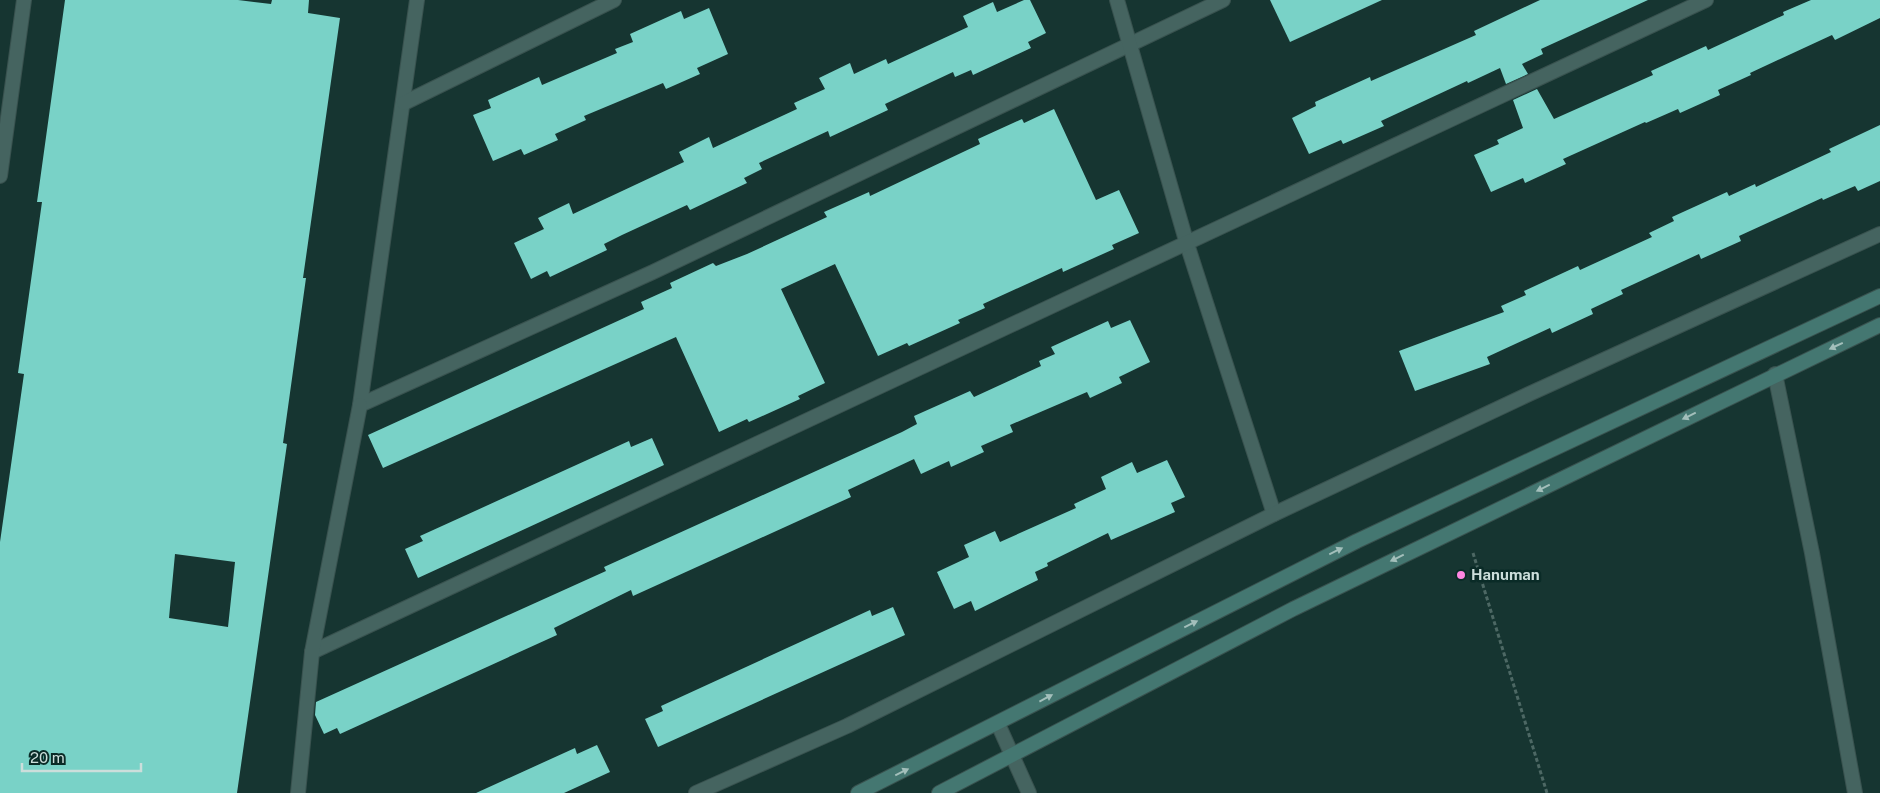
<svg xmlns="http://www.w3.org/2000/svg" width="1880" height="793" viewBox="0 0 1880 793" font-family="'Public Sans',sans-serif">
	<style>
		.building { fill: #79d2c7; fill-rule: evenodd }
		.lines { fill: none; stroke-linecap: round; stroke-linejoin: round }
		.minor-casing { stroke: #39524f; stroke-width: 16 }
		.tertiary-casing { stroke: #39524f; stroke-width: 16 }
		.secondary-casing { stroke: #39524f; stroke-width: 16 }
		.path { stroke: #4d6864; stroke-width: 3; stroke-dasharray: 4 2.5; stroke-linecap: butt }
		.minor { stroke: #456460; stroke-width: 14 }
		.tertiary { stroke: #456460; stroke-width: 14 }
		.secondary { stroke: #447771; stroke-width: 14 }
		.oneway { fill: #a3bfbb }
		.poi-dot { fill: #fe86e1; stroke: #0a2b27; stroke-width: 2 }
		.labels { text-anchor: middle; stroke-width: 5; stroke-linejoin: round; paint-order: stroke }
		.poi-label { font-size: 15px; font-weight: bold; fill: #ccdedb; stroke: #0a2b27; text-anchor: start }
	</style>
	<rect width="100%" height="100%" fill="#163531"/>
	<g class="building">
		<path d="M65 0H238L271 4 272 0H309L308 13 340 18 303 278H306L283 443 287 444 237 793H0V542L24 374 18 373 42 202H37ZM175 554 235 562 228 627 169 618Z"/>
		<polygon points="1024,0 1030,0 1046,33 1028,42 1031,48 973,75 971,70 955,77 953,72 885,104 888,110 830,137 828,131 759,163 762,169 744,178 747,183 690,210 687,205 622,235 604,244 607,250 550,277 547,271 531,279 514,243 544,229 538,218 569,203 573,214 684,162 679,152 709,137 713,148 797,109 794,103 825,89 819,78 850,63 854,74 886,59 888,64 968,27 963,16 993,2 997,12"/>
		<polygon points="1270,0 1382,0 1290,42"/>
		<polygon points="1540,0 1648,0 1541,49 1543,54 1522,64 1528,74 1506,84 1500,68 1468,83 1467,81 1381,121 1384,126 1343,144 1341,140 1309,154 1292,118 1316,106 1315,102 1370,77 1371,81 1476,35 1474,31"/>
		<polygon points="1811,0 1880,0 1880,18 1835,40 1832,35 1750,73 1751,75 1718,90 1720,95 1680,113 1678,109 1646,123 1645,122 1563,159 1566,164 1525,183 1523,178 1491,192 1474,155 1499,144 1497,140 1523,128 1513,100 1537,89 1554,119 1653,75 1651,71 1706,46 1708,50 1784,15 1783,12"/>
		<polygon points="709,8 728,54 697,68 700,74 666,89 663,83 584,116 586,120 555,134 558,140 524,155 521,149 493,161 473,115 491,108 488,100 539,77 542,85 617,53 615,49 633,42 630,34 681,11 684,19"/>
		<polygon points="1054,109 1096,200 1119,190 1139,233 1112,245 1114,249 1063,272 1062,268 983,304 985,308 958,320 960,323 909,346 907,343 878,356 835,264 781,289 825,383 798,396 800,399 749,422 747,419 719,432 676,337 383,468 368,435 644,309 641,302 672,288 670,283 713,263 716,266 747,254 827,217 824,212 869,192 870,196 980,144 978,139 1022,119 1024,123"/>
		<polygon points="1880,125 1880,181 1858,191 1855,186 1823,200 1822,198 1739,236 1741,241 1701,259 1699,254 1621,290 1623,294 1591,309 1593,314 1552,333 1550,328 1487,357 1490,364 1415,391 1399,351 1504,312 1501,306 1526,295 1524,291 1578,266 1580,270 1652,237 1649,233 1674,221 1672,217 1727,192 1729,196 1755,184 1756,187 1831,152 1829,149"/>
		<polygon points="1130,320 1150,362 1119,377 1122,383 1090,398 1087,392 1010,425 1013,432 981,446 984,452 951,467 949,461 921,474 914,459 848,490 851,497 633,596 631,590 554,628 557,635 340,734 337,728 324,734 315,715 316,702 606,571 604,567 902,432 917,424 914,416 970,391 974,397 1041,366 1039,361 1055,354 1051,347 1108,321 1111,328"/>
		<polygon points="652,438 664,465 418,578 405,549 423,541 420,536 629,441 631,447"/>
		<polygon points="1167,460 1185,497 1171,503 1175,512 1111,540 1108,533 1047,563 1048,566 1035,572 1038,580 975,611 971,601 954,609 937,572 969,557 964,545 995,531 1000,542 1076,508 1074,504 1106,489 1101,477 1132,462 1137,473"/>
		<polygon points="893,607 905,635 658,747 645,719 663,711 661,706 870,610 872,616"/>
		<polygon points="597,745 610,772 564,793 476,793 575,748 577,754"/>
	</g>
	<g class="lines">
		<defs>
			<g id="minor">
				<polyline points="417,0 360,405 653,272 1223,0"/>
				<polyline points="1117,0 1187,244 1274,514"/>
				<polyline points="404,103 614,0"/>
				<polyline points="0,176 24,0"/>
				<polyline points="1775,374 1812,553 1855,793"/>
				<polyline points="312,652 1706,0"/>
				<polyline points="298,793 312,652 360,405"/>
				<polyline points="696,793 847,726 1274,514 1529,394 1880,234"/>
			</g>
			<polyline id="tertiary" points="998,724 1029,793"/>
			<g id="secondary">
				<polyline points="858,793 1357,541 1880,296"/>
				<polyline points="939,793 1293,609 1880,325"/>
			</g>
		</defs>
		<use href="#minor" class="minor-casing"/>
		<use href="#tertiary" class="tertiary-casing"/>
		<use href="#secondary" class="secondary-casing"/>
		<polyline class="path" points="1473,553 1547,793"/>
		<use href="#minor" class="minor"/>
		<use href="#tertiary" class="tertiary"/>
		<use href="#secondary" class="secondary"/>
	</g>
	<defs><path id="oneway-solid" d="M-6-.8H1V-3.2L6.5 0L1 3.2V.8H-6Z" transform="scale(1.25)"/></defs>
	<g class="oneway">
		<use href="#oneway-solid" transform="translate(1836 346) rotate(155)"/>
		<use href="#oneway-solid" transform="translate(1689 416) rotate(154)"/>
		<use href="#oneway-solid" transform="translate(1543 488) rotate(154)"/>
		<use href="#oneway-solid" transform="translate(1336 551) rotate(-26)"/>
		<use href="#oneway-solid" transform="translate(1397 558) rotate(154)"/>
		<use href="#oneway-solid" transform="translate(1191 624) rotate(-26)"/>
		<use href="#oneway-solid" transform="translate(1046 698) rotate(-28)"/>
		<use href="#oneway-solid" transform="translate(902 772) rotate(-26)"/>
	</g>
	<circle class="poi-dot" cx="1461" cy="575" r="5"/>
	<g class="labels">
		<g class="poi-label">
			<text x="1471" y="580">Hanuman</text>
		</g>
	</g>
	<path d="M22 763v8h119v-8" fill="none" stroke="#ccdedb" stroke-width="2.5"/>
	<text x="30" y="763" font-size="15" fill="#ccdedb" stroke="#0a2b27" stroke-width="4" paint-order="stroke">20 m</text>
</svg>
